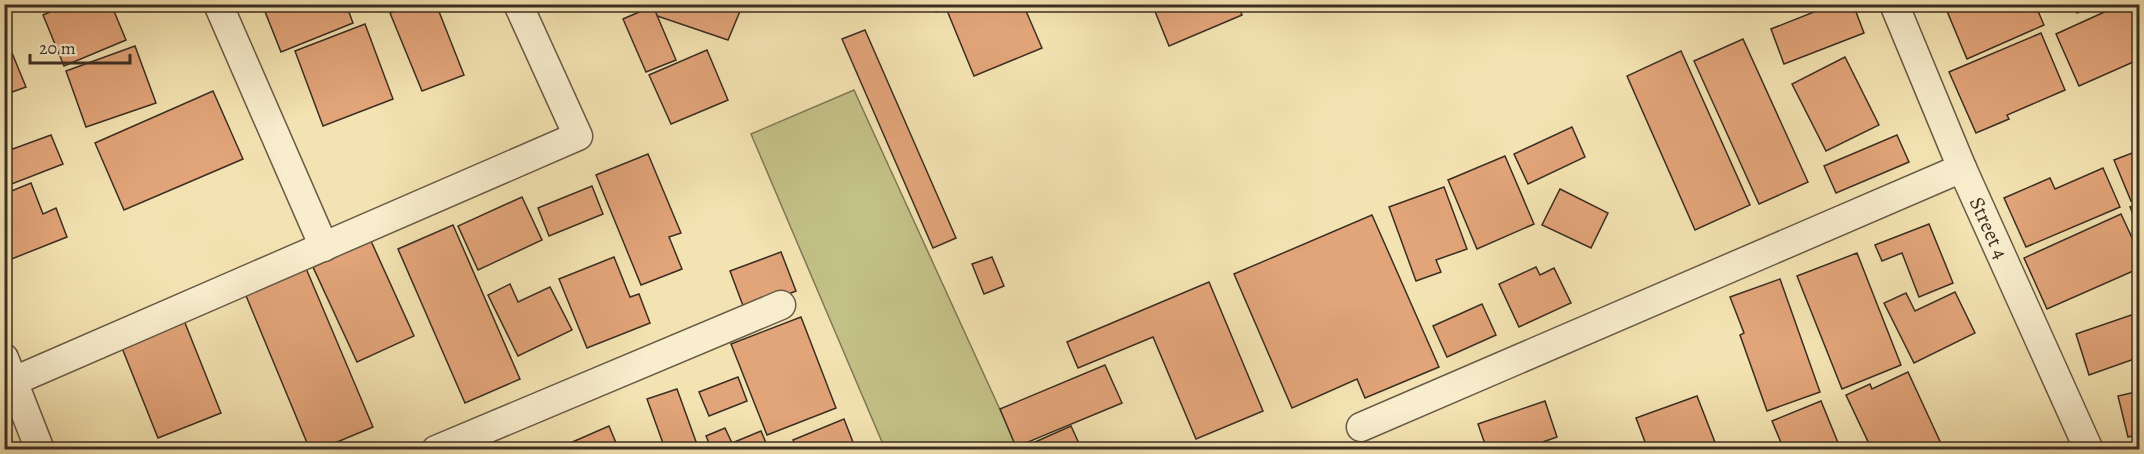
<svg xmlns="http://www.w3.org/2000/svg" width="2144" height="454" viewBox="0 0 2144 454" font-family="Alegreya,serif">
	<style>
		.green { fill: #c3c187; stroke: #7f7854; stroke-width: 1.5 }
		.building { fill: #e2a479; stroke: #3b2e22; stroke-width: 1.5 }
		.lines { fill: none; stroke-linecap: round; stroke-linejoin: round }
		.street-casing { stroke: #695b46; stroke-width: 31 }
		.street { stroke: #f8edcd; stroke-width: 28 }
		.labels { text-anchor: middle; stroke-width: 4.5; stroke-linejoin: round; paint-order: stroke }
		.street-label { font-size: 21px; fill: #3b2e22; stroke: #f8edcd }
	</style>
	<rect width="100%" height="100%" fill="#f4e3b2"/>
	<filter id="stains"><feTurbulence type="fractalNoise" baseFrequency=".00333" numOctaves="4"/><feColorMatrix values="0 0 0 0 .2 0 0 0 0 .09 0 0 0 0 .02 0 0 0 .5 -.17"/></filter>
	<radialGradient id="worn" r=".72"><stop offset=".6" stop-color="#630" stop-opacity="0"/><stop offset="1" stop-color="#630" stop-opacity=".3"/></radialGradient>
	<polygon class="green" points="854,90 1018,449 885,449 751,134"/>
	<g class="building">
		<polygon points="69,4 111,4 126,40 64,66 43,15"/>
		<polygon points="262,4 346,4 353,23 281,52"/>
		<polygon points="412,4 436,4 464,75 422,91 390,13"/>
		<polygon points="622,4 743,4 728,40"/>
		<polygon points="933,4 1023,4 1042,48 974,76 946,8 936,12"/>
		<polygon points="1152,4 1238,4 1242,15 1169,46"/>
		<polygon points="1834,4 1853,4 1864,33 1784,64 1771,29"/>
		<polygon points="1944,4 2035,4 2044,25 1967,59"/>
		<polygon points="2073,4 2095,4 2077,13"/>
		<polygon points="2122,4 2140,4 2140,59 2079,86 2056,34"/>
		<polygon points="653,6 676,60 646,72 623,19"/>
		<polygon points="365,24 393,99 323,126 295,51"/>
		<polygon points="865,30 956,238 933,248 842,39"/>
		<polygon points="2041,33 2065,90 2007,115 2009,119 1976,133 1949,72"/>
		<polygon points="5,36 26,87 4,95 4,37"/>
		<polygon points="1743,39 1808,182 1759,204 1694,61"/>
		<polygon points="135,46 156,103 86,127 66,71"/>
		<polygon points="707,50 728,100 671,124 649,75"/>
		<polygon points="1681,51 1750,205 1695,230 1627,76"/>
		<polygon points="1845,57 1879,125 1826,151 1792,84"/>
		<polygon points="213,91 243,159 124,210 95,143"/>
		<polygon points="1572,127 1585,157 1528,184 1514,154"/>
		<polygon points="51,135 63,164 4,187 4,137 10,150"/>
		<polygon points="1897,135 1909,162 1836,193 1824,166"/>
		<polygon points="2140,150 2140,198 2131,201 2114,160"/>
		<polygon points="648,154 681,233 669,237 682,269 641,285 596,175"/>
		<polygon points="1505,156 1534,224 1477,249 1448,180"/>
		<polygon points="2103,168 2120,207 2026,247 2004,198 2050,178 2055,189"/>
		<polygon points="31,183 43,214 56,208 67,237 9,260 4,250 4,194"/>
		<polygon points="592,186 603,214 549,236 538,208"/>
		<polygon points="1444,187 1467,249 1436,260 1441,272 1416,281 1389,207"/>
		<polygon points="1560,189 1608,213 1591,248 1542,225"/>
		<polygon points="522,197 542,240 478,270 458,226"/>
		<polygon points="2140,204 2140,231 2130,207"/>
		<polygon points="2121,214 2140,255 2140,268 2047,309 2024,258"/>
		<polygon points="1372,215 1439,367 1365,398 1357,379 1292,408 1234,274"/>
		<polygon points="1929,224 1953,283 1919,297 1902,253 1882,261 1875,245"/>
		<polygon points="453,225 520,379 465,403 398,249"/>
		<polygon points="371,241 414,336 357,362 313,267"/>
		<polygon points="781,252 796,291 745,311 730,271"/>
		<polygon points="1857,253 1901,365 1842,389 1797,276"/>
		<polygon points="614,257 630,297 639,294 650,323 587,348 559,279"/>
		<polygon points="992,257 1004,286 984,294 972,264"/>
		<polygon points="305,266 373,427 318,450 310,450 244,291"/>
		<polygon points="1536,267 1540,275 1554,268 1571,303 1519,327 1499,284"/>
		<polygon points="1780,279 1820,392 1767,411 1740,335 1744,333 1730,297"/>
		<polygon points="1209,282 1263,411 1196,439 1153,337 1078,368 1067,342"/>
		<polygon points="510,284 518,302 550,287 572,330 518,356 488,295"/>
		<polygon points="1955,292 1975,333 1914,363 1884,303 1906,293 1915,311"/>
		<polygon points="1482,304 1496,335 1447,357 1433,326"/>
		<polygon points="2140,312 2140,357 2089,375 2076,334"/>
		<polygon points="801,317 836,408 767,435 731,344"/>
		<polygon points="183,318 221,413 158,438 120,343"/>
		<polygon points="1105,365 1122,403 1016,447 1000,409"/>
		<polygon points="1908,372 1944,450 1872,450 1846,395 1870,384 1872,389"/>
		<polygon points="738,377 747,401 709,416 699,392"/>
		<polygon points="677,389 699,450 655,450 664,446 647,399"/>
		<polygon points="2140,391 2140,434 2128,437 2118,396"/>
		<polygon points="1697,396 1718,450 1648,450 1636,418"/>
		<polygon points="1545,401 1557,437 1520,450 1487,450 1478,424"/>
		<polygon points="1821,401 1841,450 1784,450 1772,421"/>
		<polygon points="844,419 856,450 797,450 793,440"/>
		<polygon points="609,426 619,450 554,450"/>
		<polygon points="1071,426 1082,450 1036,450 1033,443"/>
		<polygon points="725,428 732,443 761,431 769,450 712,450 706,436"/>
	</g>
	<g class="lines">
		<defs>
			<g id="street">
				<polyline points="218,4 324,247"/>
				<polyline points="1894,4 1962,168 2089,450"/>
				<polyline points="4,358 40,450"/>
				<polyline points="14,381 578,136 518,4"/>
				<polyline points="1361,427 1962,168"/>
				<polyline points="436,450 781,305"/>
			</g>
		</defs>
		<use href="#street" class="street-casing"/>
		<use href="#street" class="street"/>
	</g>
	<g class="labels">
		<g class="street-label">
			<text transform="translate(1989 228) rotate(66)" y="7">Street 4</text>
		</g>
	</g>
	<rect width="2144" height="454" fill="none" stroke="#f4e3b2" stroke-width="24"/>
	<rect x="6" y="6" width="2132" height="442" fill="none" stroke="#3b2e22" stroke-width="3"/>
	<rect x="12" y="12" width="2120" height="430" fill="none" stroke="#3b2e22" stroke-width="1.5"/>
	<path d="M30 54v9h100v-9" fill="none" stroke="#3b2e22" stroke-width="3"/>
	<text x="39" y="54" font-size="18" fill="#3b2e22" stroke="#f8edcd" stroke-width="4.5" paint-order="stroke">20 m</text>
	<rect width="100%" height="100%" filter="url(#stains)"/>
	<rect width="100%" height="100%" fill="url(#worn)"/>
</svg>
